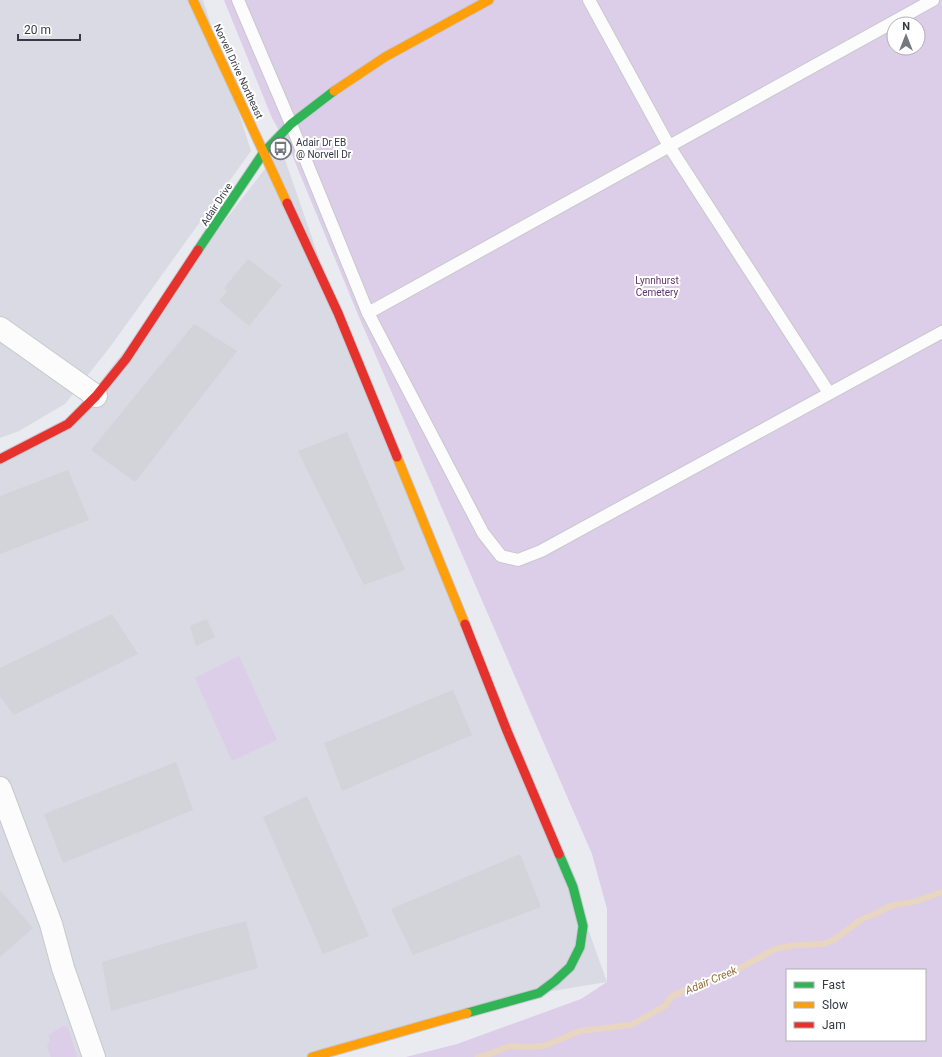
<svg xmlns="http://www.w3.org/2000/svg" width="942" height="1057" viewBox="0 0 942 1057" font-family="Roboto,sans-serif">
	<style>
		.residential { fill: #d9dae3 }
		.green { fill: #dccde8; fill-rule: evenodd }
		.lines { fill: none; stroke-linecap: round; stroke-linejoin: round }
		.stream { stroke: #e8d6c0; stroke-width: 6 }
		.building { fill: #d3d4d9 }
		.lane-casing { stroke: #c8c9cd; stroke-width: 14 }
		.street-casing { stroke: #c8c9cd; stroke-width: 24 }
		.fast-casing { stroke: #c7c8d2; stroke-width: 11 }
		.slow-casing { stroke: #c7c8d2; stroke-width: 11 }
		.jam-casing { stroke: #c7c8d2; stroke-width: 11 }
		.lane { stroke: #fcfcfd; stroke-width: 12 }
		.street { stroke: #fcfcfd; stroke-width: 22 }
		.fast { stroke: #30b455; stroke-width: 9 }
		.slow { stroke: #ff9f0a; stroke-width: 9 }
		.jam { stroke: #e5322d; stroke-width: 9 }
		.labels { text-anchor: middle; stroke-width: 4; stroke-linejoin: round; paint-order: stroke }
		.street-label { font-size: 10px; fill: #373a44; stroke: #fff }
		.poi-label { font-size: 10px; fill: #373a44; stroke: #fff; text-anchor: start }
		.park-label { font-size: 10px; fill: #62326f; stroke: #fff }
		.water-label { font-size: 11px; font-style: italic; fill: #946f3a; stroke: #fff }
	</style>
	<rect width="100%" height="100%" fill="#eaebf0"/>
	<g class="residential">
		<polygon points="0,0 203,0 251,151 110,347 65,404 19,431 0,438"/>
		<polygon points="281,148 338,313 573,887 607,982 539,993 312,1057 0,1057 0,459 68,424"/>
	</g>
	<g class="green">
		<path d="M224 0H942V1057H406L457 1044 581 999 607 982V909L592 854 359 317 290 150 272 118ZM894 24H918V48H894ZM787 970H925V1040H787Z"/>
		<polygon points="239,656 277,740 232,761 195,678"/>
		<polygon points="63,1026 68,1027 77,1057 51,1057 47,1046 50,1041 49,1035"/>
	</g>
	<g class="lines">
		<polyline class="stream" points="478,1057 487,1055 509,1046 526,1047 544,1046 580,1031 631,1025 665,1006 671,997 695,985 729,974 775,949 796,945 824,944 835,939 862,919 873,915 890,906 917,901 942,892"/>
	</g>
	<g class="building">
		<polygon points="248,259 282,285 249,326 219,301 227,291 224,288"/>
		<polygon points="194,324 237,351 135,482 91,450"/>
		<polygon points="347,432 405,570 364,585 298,451"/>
		<polygon points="68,470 89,520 0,554 0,496"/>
		<polygon points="112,614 138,654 14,715 0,696 0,668"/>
		<polygon points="207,619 215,637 196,646 190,626"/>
		<polygon points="453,690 472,735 342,791 324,743"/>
		<polygon points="176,762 193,810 63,863 44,814"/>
		<polygon points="307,796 369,936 323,954 263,817"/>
		<polygon points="520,854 541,907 413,955 391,909"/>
		<polygon points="0,890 33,928 0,957"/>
		<polygon points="246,921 258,968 111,1011 102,962 204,932"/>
	</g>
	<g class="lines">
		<defs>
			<g id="lane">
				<polyline points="238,0 291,124 368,313 483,533 501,556 518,560 541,551 942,332"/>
				<polyline points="589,0 669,146 829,393"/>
				<polyline points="368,313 933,0"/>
			</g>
			<g id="street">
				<polyline points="0,328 96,396"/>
				<polyline points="0,788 51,924 63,968 94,1057"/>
			</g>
			<g id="fast">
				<polyline points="198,250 264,152 291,124 334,91"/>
				<polyline points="467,1013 539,993 555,981 570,967 580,947 583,926 573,887 559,854"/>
			</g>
			<g id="slow">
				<polyline points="193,0 287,203"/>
				<polyline points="334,91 385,57 489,0"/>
				<polyline points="397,457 465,624"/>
				<polyline points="312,1057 467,1013"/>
			</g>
			<g id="jam">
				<polyline points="287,203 338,313 397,457"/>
				<polyline points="0,459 68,424 96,396 126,359 198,250"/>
				<polyline points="465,624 507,731 559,854"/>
			</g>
		</defs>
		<use href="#lane" class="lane-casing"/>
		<use href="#street" class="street-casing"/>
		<use href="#fast" class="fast-casing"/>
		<use href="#slow" class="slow-casing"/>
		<use href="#jam" class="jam-casing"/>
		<use href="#lane" class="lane"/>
		<use href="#street" class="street"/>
		<use href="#fast" class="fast"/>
		<use href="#slow" class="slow"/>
		<use href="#jam" class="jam"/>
	</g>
	<defs>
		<symbol id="bus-ring" viewBox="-11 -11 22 22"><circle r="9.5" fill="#fff" stroke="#767880" stroke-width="1.5"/><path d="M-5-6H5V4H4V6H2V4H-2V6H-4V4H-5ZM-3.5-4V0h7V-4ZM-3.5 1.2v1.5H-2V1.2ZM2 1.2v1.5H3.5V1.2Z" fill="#767880"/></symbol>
	</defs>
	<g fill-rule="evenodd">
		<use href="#bus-ring" x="268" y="136" width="25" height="25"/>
	</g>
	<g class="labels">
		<g class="street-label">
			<text transform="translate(239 71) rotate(65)" y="4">Norvell Drive Northeast</text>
			<text transform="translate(216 204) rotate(-57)" y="4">Adair Drive</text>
		</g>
		<g class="poi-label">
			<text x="296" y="146">Adair Dr EB<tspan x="296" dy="12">@ Norvell Dr</tspan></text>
		</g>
		<g class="park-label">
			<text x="657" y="284">Lynnhurst<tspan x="657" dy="12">Cemetery</tspan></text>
		</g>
		<g class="water-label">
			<text transform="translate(711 980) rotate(-23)" y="4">Adair Creek</text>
		</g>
	</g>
	<rect x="786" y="969" width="140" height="72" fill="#ffffff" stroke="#afb0b4"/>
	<rect x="794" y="982" width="20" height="6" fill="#30b455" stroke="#afb0b4"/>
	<text x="822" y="989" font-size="12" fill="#373a44">Fast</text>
	<rect x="794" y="1002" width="20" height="6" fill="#ff9f0a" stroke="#afb0b4"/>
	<text x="822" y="1009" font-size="12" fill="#373a44">Slow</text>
	<rect x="794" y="1022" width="20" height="6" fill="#e5322d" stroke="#afb0b4"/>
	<text x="822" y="1029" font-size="12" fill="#373a44">Jam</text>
	<g transform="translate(906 36)"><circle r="19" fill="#ffffff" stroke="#afb0b4"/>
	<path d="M0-3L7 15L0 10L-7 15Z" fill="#767880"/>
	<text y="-6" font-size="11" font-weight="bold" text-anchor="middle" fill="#373a44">N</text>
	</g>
	<path d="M18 34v6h62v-6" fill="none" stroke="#373a44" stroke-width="2"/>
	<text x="24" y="34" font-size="12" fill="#373a44" stroke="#ffffff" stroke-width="3" paint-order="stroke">20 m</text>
</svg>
